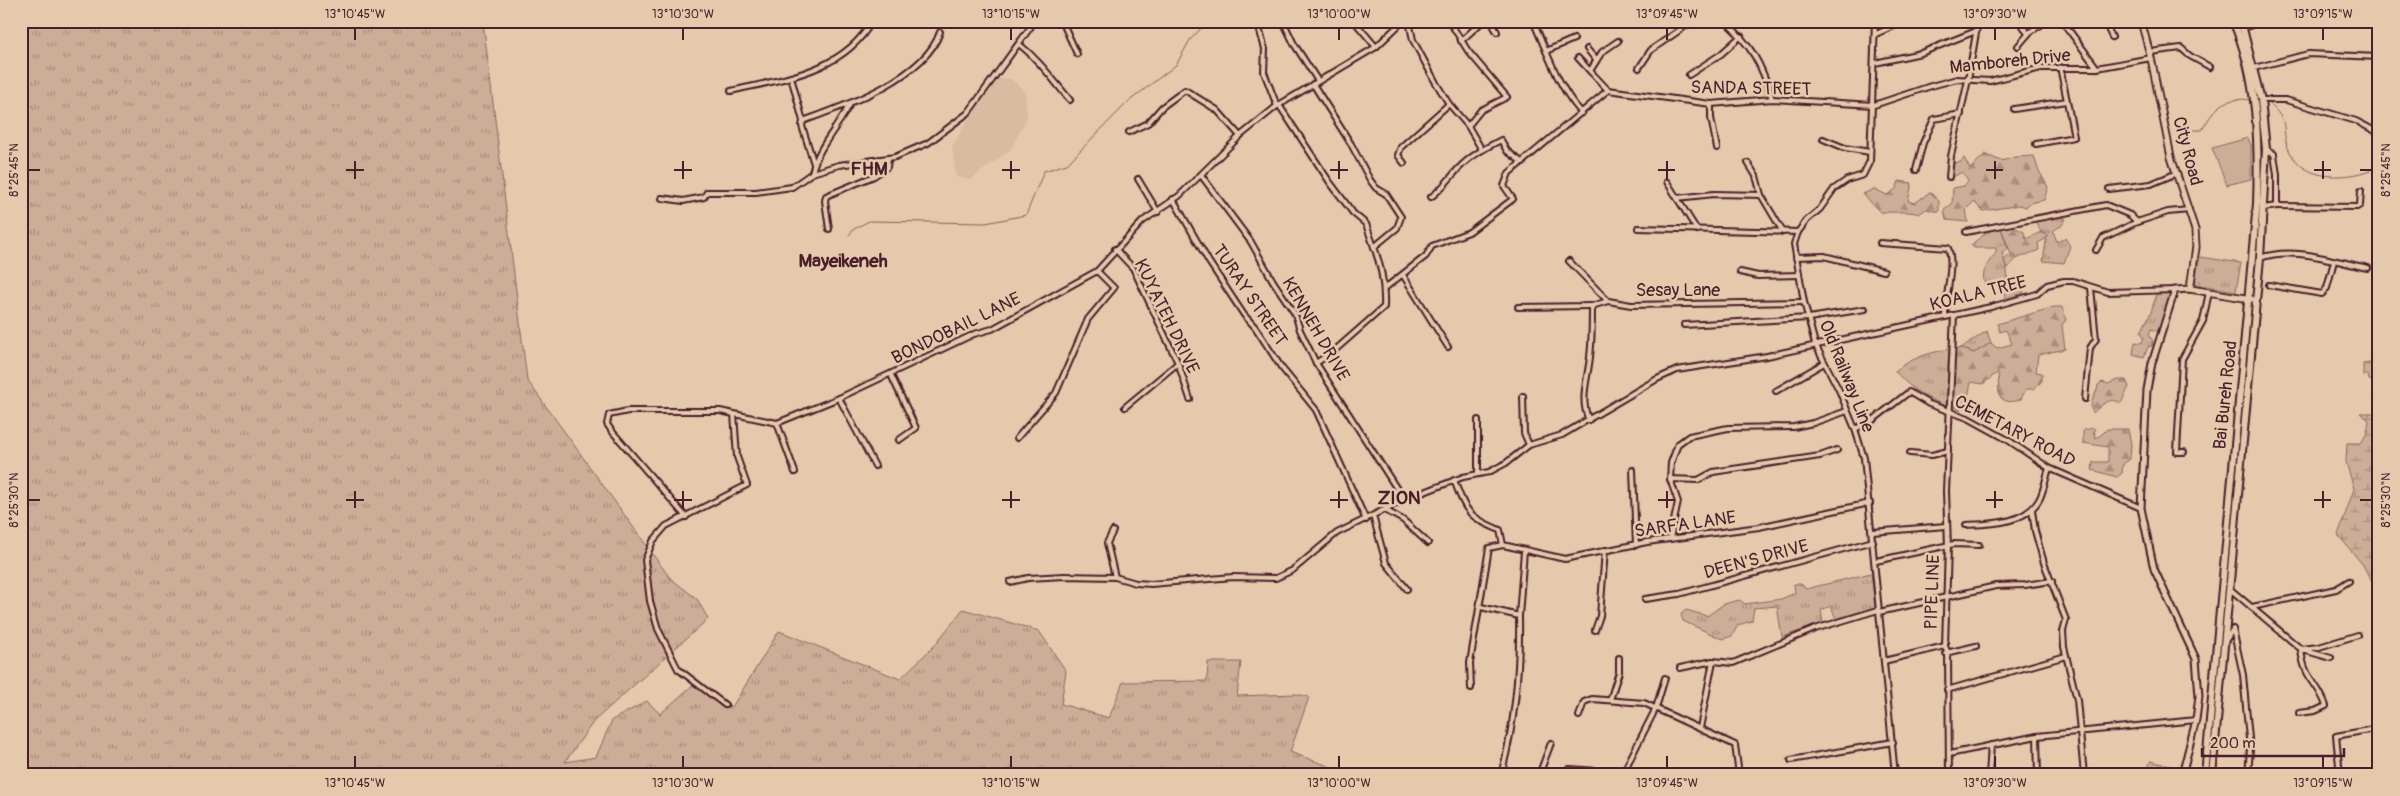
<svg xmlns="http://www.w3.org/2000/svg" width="2400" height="796" viewBox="0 0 2400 796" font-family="Pangolin,sans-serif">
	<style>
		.built { fill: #d8bba1 }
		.grass { fill: url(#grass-tufts); stroke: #8b6661 }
		.forest { fill: url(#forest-firs); stroke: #8b6661 }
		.wetland { fill: url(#wetland-marsh); stroke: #8b6661 }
		.park { fill: #ccad97; stroke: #8b6661 }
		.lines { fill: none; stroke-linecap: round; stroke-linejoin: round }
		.stream { stroke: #845e5b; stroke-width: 1 }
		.minor-casing { stroke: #4a1f2b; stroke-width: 8 }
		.tertiary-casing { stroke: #4a1f2b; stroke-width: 9 }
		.secondary-casing { stroke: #4a1f2b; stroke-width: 9 }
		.trunk-casing { stroke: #4a1f2b; stroke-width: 10 }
		.minor { stroke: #e5c9ac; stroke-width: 4 }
		.tertiary { stroke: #e5c9ac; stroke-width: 5 }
		.secondary { stroke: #e5c9ac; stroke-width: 5.5 }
		.trunk { stroke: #e5c9ac; stroke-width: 6 }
		.ticks { fill: none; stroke: #4a1f2b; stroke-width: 2 }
		.labels { text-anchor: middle; stroke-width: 5; stroke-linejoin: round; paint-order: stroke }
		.street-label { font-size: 18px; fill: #4a1f2b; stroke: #e5c9ac }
		.neighbourhood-label { font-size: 19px; font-weight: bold; fill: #4a1f2b; stroke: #e5c9ac }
		.neatline { fill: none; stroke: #4a1f2b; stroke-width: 2 }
		.ticks-label { font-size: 12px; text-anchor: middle; fill: #4a1f2b }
	</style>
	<defs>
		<pattern id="grass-tufts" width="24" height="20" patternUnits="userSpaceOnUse" patternTransform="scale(1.25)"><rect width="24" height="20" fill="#ccad97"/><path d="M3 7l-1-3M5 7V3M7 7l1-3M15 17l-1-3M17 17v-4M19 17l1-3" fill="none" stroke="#a88c7b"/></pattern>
		<pattern id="forest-firs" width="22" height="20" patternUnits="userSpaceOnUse" patternTransform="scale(1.25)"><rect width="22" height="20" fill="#ccad97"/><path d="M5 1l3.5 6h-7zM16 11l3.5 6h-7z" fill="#a88c7b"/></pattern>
		<pattern id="wetland-marsh" width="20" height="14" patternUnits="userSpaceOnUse" patternTransform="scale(1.25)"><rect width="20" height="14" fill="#ccad97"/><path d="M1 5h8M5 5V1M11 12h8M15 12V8" fill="none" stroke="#a88c7b"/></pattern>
	</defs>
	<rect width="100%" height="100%" fill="#e5c9ac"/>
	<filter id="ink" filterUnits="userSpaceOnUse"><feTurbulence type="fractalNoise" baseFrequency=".02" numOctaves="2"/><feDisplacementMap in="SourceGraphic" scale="10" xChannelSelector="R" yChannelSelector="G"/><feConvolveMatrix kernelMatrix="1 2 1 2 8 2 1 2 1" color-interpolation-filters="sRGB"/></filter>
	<g filter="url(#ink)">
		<polygon class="built" points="994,78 1011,79 1025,91 1027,117 1010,150 970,180 956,177 952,146"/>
		<g class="grass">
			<polygon points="21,21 483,21 527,380 670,578 697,599 708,619 594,721 565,762 596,757 612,720 647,701 660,714 694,684 732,707 779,631 900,679 934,646 963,609 1039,631 1066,671 1061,704 1109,718 1123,682 1207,681 1208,662 1241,662 1237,696 1296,694 1309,697 1290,752 1353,775 21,775"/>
			<polygon points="2059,215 2066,219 2062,225 2053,231 2057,242 2065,238 2070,246 2064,263 2043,261 2047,235 2041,232 2035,221"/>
			<path d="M2001 228 2008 249 2002 253 2007 269 2008 287 2021 285 2024 293 2006 298 2000 284 1985 285C1980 273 1988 262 1996 253V248H1974L1971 245 1989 230Z"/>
			<polygon points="2200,257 2241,263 2236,291 2194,284"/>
			<polygon points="2157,292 2175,292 2159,332 2151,329 2149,335 2153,341 2152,346 2148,347 2144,357 2133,354 2135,342 2142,343 2144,337 2141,332 2151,312"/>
			<polygon points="1987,331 1991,343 1974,353 1961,348"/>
			<path d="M1949 349 1946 406C1926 398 1909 388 1895 371 1912 358 1928 353 1949 349Z"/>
			<polygon points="1871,573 1875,607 1836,619 1831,606 1821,610 1823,623 1782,637 1777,606 1754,608 1752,621 1738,625 1732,636 1722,639 1683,621 1681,614 1686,610 1707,616 1724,604 1739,600 1745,604 1781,599 1795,593 1794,584 1801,584 1806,589"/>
			<polygon points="2150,761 2179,768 2178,775 2147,775"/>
		</g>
		<g class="forest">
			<polygon points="1985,154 2001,161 2016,157 2034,156 2038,169 2048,187 2044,200 2030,203 2026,207 2020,205 1983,211 1974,202 1966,209 1968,222 1946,220 1944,210 1952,204 1953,188 1964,186 1968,181 1962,172 1953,177 1953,163 1961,162 1964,158 1970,169"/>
			<path d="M1899 181 1912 183 1908 201 1915 203 1930 192 1939 201V212L1926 209 1919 214C1907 210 1893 213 1880 212L1863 194 1874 189 1887 195 1896 189Z"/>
			<polygon points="2010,225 2024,232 2026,239 2041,232 2047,235 2047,238 2038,243 2039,250 2016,259 2007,269 2004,260 2011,254 2001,228"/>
			<path d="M2054 307H2062L2066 320 2062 325 2065 349 2038 355 2036 372 2042 373V381L2034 389H2026L2021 399C2011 403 2006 403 1999 396L1998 372 1983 384 1971 382 1967 402 1961 410 1953 406 1955 350 1961 348 1974 353 1991 343 1997 348 2012 344 2006 330 2000 332 1997 324Z"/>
			<path d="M2117 380H2126L2129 387 2121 403C2109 396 2102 405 2093 413 2087 403 2097 395 2098 385L2102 382 2108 384Z"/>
			<polygon points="2094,428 2095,438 2101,435 2107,429 2128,429 2131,444 2130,459 2123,464 2122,473 2117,477 2092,470 2093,462 2108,462 2108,447 2083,443 2083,430"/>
		</g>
		<g class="wetland">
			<polygon points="2379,358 2379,399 2374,398 2374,381 2369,380 2368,375 2363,375 2363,364 2370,363"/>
			<polygon points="2360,413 2379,413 2379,596 2363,565 2338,535 2354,489 2346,462 2347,443 2361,443 2367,433 2369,420"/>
		</g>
		<polygon class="park" points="2248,138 2251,145 2251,179 2227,185 2212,148"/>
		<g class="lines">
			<g class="stream">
				<path d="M2269 103C2291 124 2280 126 2288 148 2303 184 2348 179 2377 168L2379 169"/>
				<path d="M2191 130H2202C2214 109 2224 96 2250 100"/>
				<polyline points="849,235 854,229 869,221 986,223 1026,215 1044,171 1067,164 1128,102 1176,65 1190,40 1208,21"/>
				<polyline points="2379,249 2379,253"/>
			</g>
			<defs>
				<g id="minor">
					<polyline points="1062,21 1077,54"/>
					<polyline points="1257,21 1265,49 1264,72 1277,106"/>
					<polyline points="1283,21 1294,44 1318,81"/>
					<polyline points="1354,21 1376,47"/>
					<polyline points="1409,21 1413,40 1436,83 1449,104 1468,126 1482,150"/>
					<polyline points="1491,21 1497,32"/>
					<path d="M1533 21C1548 53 1558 88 1582 113"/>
					<path d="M1725 21C1752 46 1762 65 1772 99"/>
					<polyline points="1875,21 1870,161 1863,175 1847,180 1834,189 1820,209 1807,220 1798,232 1794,244 1804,302 1815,344 1839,390 1855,429 1864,458 1895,775"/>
					<polyline points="2020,21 2028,34"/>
					<polyline points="2062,21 2097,68"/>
					<polyline points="2104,21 2112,37"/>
					<polyline points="2142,25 2154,21"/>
					<polyline points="1453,27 1468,51 1507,97 1481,110 1468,126"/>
					<polyline points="2242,29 2261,21"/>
					<polyline points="1876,34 1905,21"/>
					<polyline points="1461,41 1483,21"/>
					<path d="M1019 44C1039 60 1053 80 1070 100"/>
					<polyline points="2018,46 2030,32 2047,21"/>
					<polyline points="1587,49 1596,60"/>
					<polyline points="1546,51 1574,39"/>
					<polyline points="2150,52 2181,48 2190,56 2210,67"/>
					<polyline points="1578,58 1590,71"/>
					<polyline points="1875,63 1921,53 1976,31"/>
					<polyline points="1639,68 1651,50 1693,21"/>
					<polyline points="2254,68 2308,54 2379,57"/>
					<polyline points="1689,75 1721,54 1741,36"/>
					<polyline points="791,77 803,121 802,126 814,164"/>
					<path d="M1313 84 1351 144 1370 180 1376 188 1386 194 1401 217 1397 228 1374 247C1382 268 1385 285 1384 307L1334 351 1316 363"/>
					<polyline points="1608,90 1590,71 1602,52 1618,41"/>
					<path d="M731 91C782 79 844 72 872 21"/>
					<polyline points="2261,100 2286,100 2356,121 2379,133"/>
					<polyline points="1711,104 1711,118 1717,148"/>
					<polyline points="1279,105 1329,181 1353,213 1366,224 1374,247"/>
					<polyline points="2014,109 2067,101 2060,67"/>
					<path d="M803 121C845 106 925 78 940 32"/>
					<polyline points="1129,132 1148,123 1162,107 1185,90 1217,110 1240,136"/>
					<polyline points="1823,139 1845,148 1870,152"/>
					<polyline points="2036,144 2074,137 2067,101"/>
					<polyline points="1404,163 1398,155 1401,147 1449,104"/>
					<polyline points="1748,163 1756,176 1761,195"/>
					<polyline points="1916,170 1923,143 1934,119 1961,114"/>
					<path d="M812 173C817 148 838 127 850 104"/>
					<polyline points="1201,175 1251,242 1273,281 1295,314 1300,330 1316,363 1404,500"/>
					<polyline points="1949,177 1951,156 1968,80 1978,21"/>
					<polyline points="1138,179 1158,212"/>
					<polyline points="1667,182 1697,230"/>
					<polyline points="2109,189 2151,184 2177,173"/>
					<path d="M1431 197C1442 189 1449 179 1458 169 1470 156 1485 148 1501 140L1507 151 1523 163"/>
					<polyline points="662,198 683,201 704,197 707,192 756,192 792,187 812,173 839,165 895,157 928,143 968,113 1035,21"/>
					<polyline points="1677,198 1714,194 1761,195 1783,232"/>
					<polyline points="1173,199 1209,262 1244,315 1255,327 1281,367 1316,410 1366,520"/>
					<polyline points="2277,206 2357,207 2360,205 2361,191"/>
					<polyline points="2263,208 2277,206 2277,175 2274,154 2266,149"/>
					<polyline points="2137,222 2168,212 2189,210"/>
					<polyline points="1638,228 1798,232"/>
					<polyline points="829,229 825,201 826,196 874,176 887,167 888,159"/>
					<polyline points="1966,232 2106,205 2130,215 2137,222 2103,238 2096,250"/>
					<path d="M1880 243 1948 248C1955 263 1945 298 1945 316"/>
					<polyline points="1115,249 1133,268 1178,363 1190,399"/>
					<polyline points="1796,257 1824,256 1884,271"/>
					<path d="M2260 258C2294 246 2333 261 2368 268"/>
					<polyline points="1569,261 1608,301 1631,305 1804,302"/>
					<polyline points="1740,272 1758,276 1799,275"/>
					<polyline points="1403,275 1448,347"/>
					<polyline points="2269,285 2322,294 2327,288 2334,261"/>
					<polyline points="1385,288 1426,256 1432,246 1469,232 1513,199 1504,186 1509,173 1608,90 1711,104 1772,99 1874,105 1931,86 1957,79 1990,81 2041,68 2097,68 2151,58"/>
					<polyline points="1518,307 1592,306"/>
					<polyline points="1684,325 1809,318 1865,309"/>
					<polyline points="891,375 916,428 899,440"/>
					<polyline points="1776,391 1824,363"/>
					<polyline points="1523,396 1524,433 1529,445"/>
					<polyline points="839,398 875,466"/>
					<polyline points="2085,399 2090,348 2096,339 2091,288"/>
					<polyline points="1125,407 1178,363"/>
					<polyline points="1478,420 1478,474"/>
					<path d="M1589 420C1579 400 1588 378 1590 357 1592 340 1592 323 1592 306L1608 301"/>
					<polyline points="777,423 795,472"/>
					<polyline points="1855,429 1873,420 1909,392 1929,404 1968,418 2008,440 2049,468 2141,508"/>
					<polyline points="1017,438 1056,393 1088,319 1114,288 1097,271"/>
					<polyline points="2184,452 2177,452 2182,359 2203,321 2209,292"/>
					<polyline points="1910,453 1932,455 1948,451"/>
					<polyline points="1633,470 1636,545"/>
					<polyline points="1670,479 1698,480 1713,472 1820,456 1837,450"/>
					<path d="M1454 480C1466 512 1468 517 1500 530L1503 545"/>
					<polyline points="1385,510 1403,520 1428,543"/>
					<polyline points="2032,510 2035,531 2044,563 2066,620 2063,631 2064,647 2077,700 2084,775"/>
					<polyline points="1373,516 1386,563 1407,589"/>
					<polyline points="686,517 611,430 607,424 609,415 628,411 720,411 777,423 839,398 974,334 992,329 1097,271 1143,221 1179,196 1240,136 1277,106 1376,47 1403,21"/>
					<path d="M1966 525C1990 524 2027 524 2040 498 2044 489 2046 478 2049 468"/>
					<polyline points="1113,531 1107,543 1115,577"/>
					<polyline points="1872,532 1946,526"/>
					<polyline points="1670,539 1678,502 1670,479 1671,463 1678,444 1689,436 1728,428 1794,427 1813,423 1847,411"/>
					<polyline points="1876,561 1954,544 1979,545"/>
					<polyline points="1010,582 1028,578 1064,576 1115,577 1136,583 1151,584 1233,577 1276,578 1293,570 1337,533 1404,500 1463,477 1489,472 1506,463 1529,445 1562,435 1657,379 1677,370 1767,356 1991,307 2037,294 2047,285 2064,281 2073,281 2108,292 2175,290"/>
					<path d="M2230 589 2301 649C2304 681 2318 681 2326 706L2315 711 2299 713"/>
					<polyline points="1645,599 1679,594 1873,541"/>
					<path d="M1481 607 1519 616C1520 670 1515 723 1501 775"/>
					<polyline points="2252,607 2336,589 2349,581"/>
					<polyline points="1879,612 1996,586 2025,585 2052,581"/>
					<polyline points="1519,616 1524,551"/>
					<polyline points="1595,630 1600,616 1605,550"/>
					<polyline points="2226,640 2233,629 2243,675 2250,749 2248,775"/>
					<polyline points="2301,649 2319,647 2358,635"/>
					<polyline points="2303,650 2331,658"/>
					<polyline points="1946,653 1976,646"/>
					<polyline points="1884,661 1945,646"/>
					<polyline points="1680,668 1713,661 1733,663 1815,629 1878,610"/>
					<polyline points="1471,688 1470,663 1489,548 1503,545 1565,559 1647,542 1759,527 1870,503"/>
					<polyline points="1947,690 2066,656"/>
					<polyline points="1610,700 1619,672 1619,658"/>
					<polyline points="725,705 678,669 658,629 650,601 645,560 653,541 666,526 747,485 737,457 734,414"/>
					<polyline points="1579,716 1584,702 1592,699 1644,703 1735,745 1739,775"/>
					<polyline points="1700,728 1713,661"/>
					<polyline points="2037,736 2038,775"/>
					<polyline points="1949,754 2037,736 2196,720"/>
					<polyline points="1791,760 1893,742"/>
					<polyline points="1539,775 1551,743"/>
					<polyline points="1557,775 1570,769 1623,773 1656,708 1665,678"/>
					<polyline points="1949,775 1948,653 1945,646 1948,546 1946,491 1954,315"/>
					<polyline points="1989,775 1991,745"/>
					<polyline points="2340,775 2336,736 2379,728"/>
				</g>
				<polyline id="tertiary" points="2182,775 2196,720 2199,696 2196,659 2154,569 2141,508 2147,390 2152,363 2175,290 2190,289"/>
				<polyline id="secondary" points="2141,21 2151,58 2171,157 2195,230 2196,247 2190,289 2251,299"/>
				<g id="trunk">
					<path d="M2205 775 2257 203C2259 143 2258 78 2233 21"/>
					<polyline points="2212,775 2260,258 2266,149 2261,100 2241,21"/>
				</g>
			</defs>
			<use href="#minor" class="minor-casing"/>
			<use href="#tertiary" class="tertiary-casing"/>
			<use href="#secondary" class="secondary-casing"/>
			<use href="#trunk" class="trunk-casing"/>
			<use href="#minor" class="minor"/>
			<use href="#tertiary" class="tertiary"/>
			<use href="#secondary" class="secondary"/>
			<use href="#trunk" class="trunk"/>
		</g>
	</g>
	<path class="ticks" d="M355 28V40M683 28V40M1011 28V40M1339 28V40M1667 28V40M1995 28V40M2323 28V40M355 161V179M683 161V179M1011 161V179M1339 161V179M1667 161V179M1995 161V179M2323 161V179M28 170H40M346 170H364M674 170H692M1002 170H1020M1330 170H1348M1658 170H1675M1986 170H2003M2314 170H2331M2360 170H2372M355 491V508M683 491V508M1011 491V508M1339 491V508M1667 491V508M1995 491V508M2323 491V508M28 500H40M346 500H364M674 500H692M1002 500H1020M1330 500H1348M1658 500H1675M1986 500H2003M2314 500H2331M2360 500H2372M355 756V768M683 756V768M1011 756V768M1339 756V768M1667 756V768M1995 756V768M2323 756V768"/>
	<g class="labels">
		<g class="street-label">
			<text transform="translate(2010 61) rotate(-6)" y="6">Mamboreh Drive</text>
			<text transform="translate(1751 88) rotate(1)" y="6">SANDA STREET</text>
			<text transform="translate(2188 151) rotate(75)" y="6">City Road</text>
			<text x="1678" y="296">Sesay Lane</text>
			<text transform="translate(1978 293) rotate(-14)" y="6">KOALA TREE</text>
			<text transform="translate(1250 295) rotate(56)" y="6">TURAY STREET</text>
			<text transform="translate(1167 316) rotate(64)" y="6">KUYATEH DRIVE</text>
			<text transform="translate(956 328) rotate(-26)" y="6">BONDOBAIL LANE</text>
			<text transform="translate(1316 329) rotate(60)" y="6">KENNEH DRIVE</text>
			<text transform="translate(1847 376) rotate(68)" y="6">Old Railway Line</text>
			<text transform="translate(2225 395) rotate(-84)" y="6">Bai Bureh Road</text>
			<text transform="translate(2015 431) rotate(28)" y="6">CEMETARY ROAD</text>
			<text transform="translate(1685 524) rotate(-8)" y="6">SARFA LANE</text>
			<text transform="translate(1756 559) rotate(-15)" y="6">DEEN'S DRIVE</text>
			<text transform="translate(1932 592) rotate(-88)" y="6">PIPE LINE</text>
		</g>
		<g class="neighbourhood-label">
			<text x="869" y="175">FHM</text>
			<text x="843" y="267">Mayeikeneh</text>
			<text x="1399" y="504">ZION</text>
		</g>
	</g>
	<rect width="2400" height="796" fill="none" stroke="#e5c9ac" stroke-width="55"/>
	<path d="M2202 748v8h142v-8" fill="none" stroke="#4a1f2b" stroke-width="2.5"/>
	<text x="2210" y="748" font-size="15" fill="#4a1f2b" stroke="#e5c9ac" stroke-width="4" paint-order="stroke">200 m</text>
	<rect x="28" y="28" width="2344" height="740" class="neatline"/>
	<g class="ticks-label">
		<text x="355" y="18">13°10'45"W</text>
		<text x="683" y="18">13°10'30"W</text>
		<text x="1011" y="18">13°10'15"W</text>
		<text x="1339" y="18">13°10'00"W</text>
		<text x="1667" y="18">13°09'45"W</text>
		<text x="1995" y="18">13°09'30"W</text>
		<text x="2323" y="18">13°09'15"W</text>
		<text transform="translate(14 170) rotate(-90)" y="4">8°25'45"N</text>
		<text transform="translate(2386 170) rotate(-90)" y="4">8°25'45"N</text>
		<text transform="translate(14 500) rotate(-90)" y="4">8°25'30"N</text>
		<text transform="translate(2386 500) rotate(-90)" y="4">8°25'30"N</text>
		<text x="355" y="787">13°10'45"W</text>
		<text x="683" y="787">13°10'30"W</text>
		<text x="1011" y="787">13°10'15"W</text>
		<text x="1339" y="787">13°10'00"W</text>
		<text x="1667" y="787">13°09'45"W</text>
		<text x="1995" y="787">13°09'30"W</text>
		<text x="2323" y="787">13°09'15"W</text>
	</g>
</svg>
